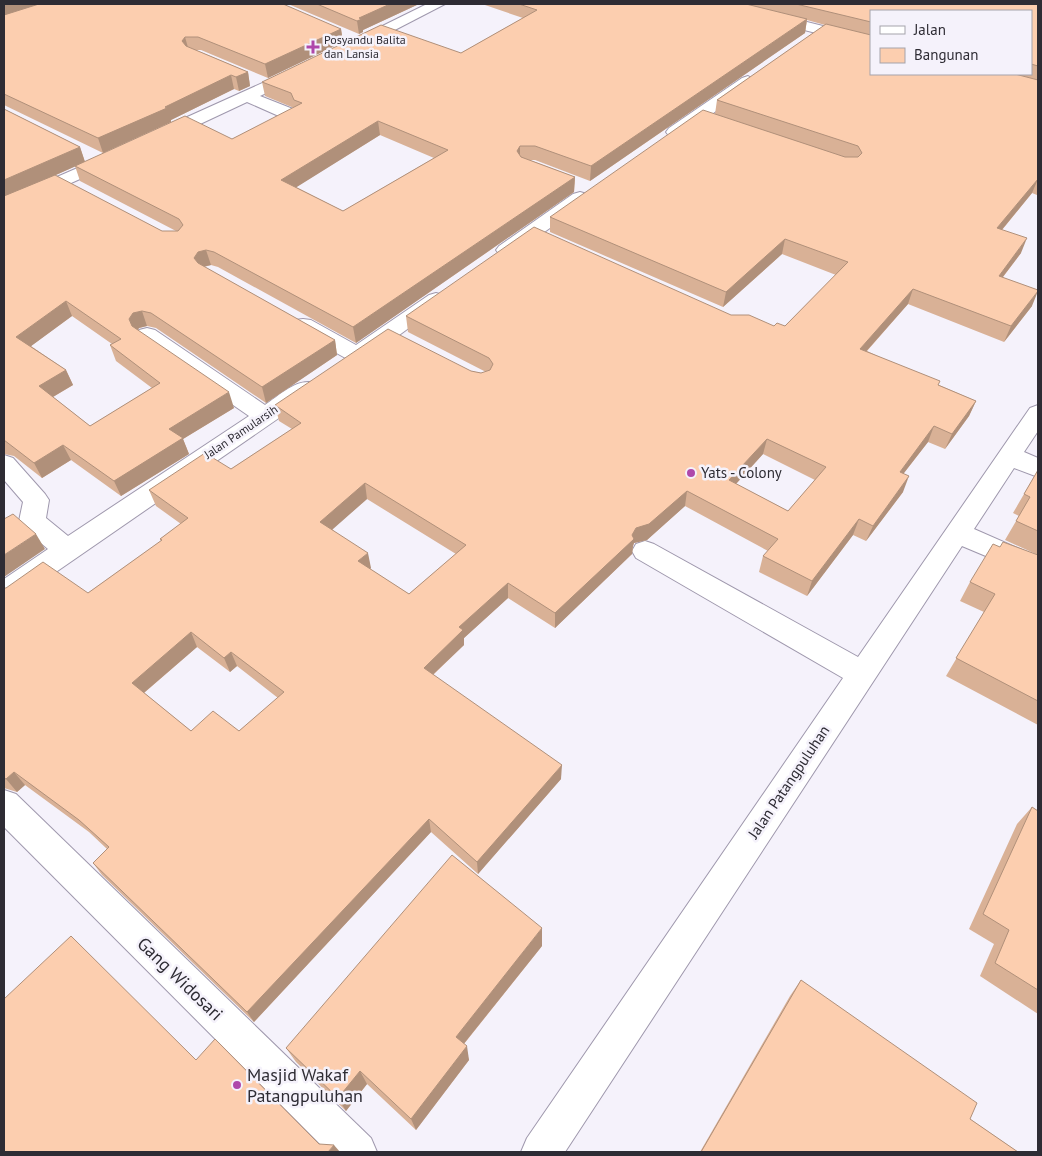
<svg xmlns="http://www.w3.org/2000/svg" width="1042" height="1156" viewBox="0 0 1042 1156" font-family="'PT Sans',sans-serif">
	<style>
		.lines { fill: none; stroke-linecap: round; stroke-linejoin: round }
		.minor-casing { stroke: #9f98ad; stroke-width: 2 }
		.minor { fill: #fff; fill-rule: evenodd }
		.wall { fill: #d9b196; fill-rule: evenodd }
		.shaded-wall { fill: #b0907a }
		.building { fill: #fcceaf; stroke: #b0907a; fill-rule: evenodd }
		.poi-dot { fill: #af48ab; stroke: #f5f2fb; stroke-width: 2 }
		.labels { text-anchor: middle; stroke-width: 5; stroke-linejoin: round; paint-order: stroke }
		.far-poi-label { font-size: 12px; fill: #2e2c34; stroke: #f5f2fb; text-anchor: start }
		.far-street-label { font-size: 12px; fill: #2e2c34; stroke: #f5f2fb }
		.poi-label { font-size: 15px; fill: #2e2c34; stroke: #f5f2fb; text-anchor: start }
		.street-label { font-size: 15px; fill: #2e2c34; stroke: #f5f2fb }
		.near-street-label { font-size: 18px; fill: #2e2c34; stroke: #f5f2fb }
		.near-poi-label { font-size: 18px; fill: #2e2c34; stroke: #f5f2fb; text-anchor: start }
	</style>
	<rect width="100%" height="100%" fill="#f5f2fb"/>
	<g class="lines">
		<defs>
			<g id="minor">
				<polygon points="427,4 445,4 360,48 350,48 348,45 350,42"/>
				<polygon points="712,4 735,4 871,38 871,47 714,7"/>
				<polygon points="298,67 306,72 304,75 260,96 293,109 295,113 293,117 281,117 247,102 166,140 154,140 151,136 154,132"/>
				<polygon points="748,76 756,81 754,84 681,136 669,136 666,132 669,128 742,78"/>
				<polygon points="112,153 118,154 121,158 118,162 4,213 4,200"/>
				<polygon points="580,192 587,194 589,198 587,202 513,254 499,254 496,250 499,246 573,194"/>
				<polygon points="436,293 443,295 446,299 443,303 365,360 357,362 349,360 295,330 292,325 295,320 303,319 311,320 356,345 429,295"/>
				<path d="M147 328 155 330 265 405C280 395 297 378 315 383L319 388 315 393 14 601 4 604V579L48 549 23 528 19 521 23 502 4 480V455L13 458 45 494 49 500 46 518 68 536 249 416 139 340 136 335 139 330Z"/>
				<polygon points="1038,405 1038,431 1024,452 1038,458 1038,477 1014,468 974,529 1038,557 1038,578 962,546 565,1152 521,1152 527,1138 843,678 636,558 632,551 636,544 645,541 654,544 858,657 1030,408"/>
				<polygon points="4,790 16,794 371,1138 377,1152 328,1152 4,827"/>
			</g>
		</defs>
		<use href="#minor" class="minor-casing"/>
		<use href="#minor" class="minor"/>
	</g>
	<g class="wall">
		<polygon points="4,4 341,29 343,42 268,78 201,50 196,50 248,72 250,86 239,91 234,89 171,120 171,122 103,153 4,105"/>
		<polygon points="288,4 419,4 363,30 363,32 359,34"/>
		<path d="M482 4H1038V194L1037 195 1032 193 1002 230 1021 253 1003 277 1032 306 1004 342 908 304 867 351 939 385 976 401 969 416 945 449 928 442 904 473 903 492 866 541 853 535 807 596 759 572 763 556 768 551 685 506 647 540 634 543 633 546 632 554 555 628 508 598 464 638V645L433 675 561 779 478 874 431 832 254 1022 102 875 93 863 107 849 89 832 25 785 17 792 4 788V588L88 593 161 541 160 539 181 524 156 506 149 490 231 469 292 429 279 421 275 405 471 371 481 373 486 372 408 332 406 316 731 315 774 326H785L836 275 782 254 723 307 550 232V217L715 114 717 100 825 25 807 20 805 33 590 181 535 160H530L575 177 574 192 356 343 218 267 211 265 204 267 335 340 337 355 266 403 156 328 147 326 139 328 138 330 234 408 183 439 189 454 121 496 71 460 42 478 14 456 4 454V109L80 147 85 162 49 178 162 231H176L80 181 75 166 232 139 294 108 265 96 262 82 461 53 523 18ZM871 11H1031V74H871ZM380 135 434 158 343 211 296 187ZM72 316 112 344 110 345 116 361 152 388 90 426 53 397 73 385 66 370 31 346ZM763 454 815 480 788 511 736 484ZM367 499 456 554 409 594 370 569 371 568 332 529ZM197 647 230 672 237 666 278 698 239 731H191L144 693Z"/>
		<polygon points="1038,470 1038,555 1005,540 1019,516 1013,513"/>
		<polygon points="1000,547 1038,555 1038,725 946,676 984,612 960,601 970,582"/>
		<polygon points="1032,807 1038,811 1038,1014 980,976 994,944 969,929 1017,824"/>
		<polygon points="542,946 464,1044 469,1060 416,1130 367,1084 346,1111 296,1062 286,1048"/>
		<polygon points="801,980 970,1119 1018,1152 700,1152 790,996"/>
	</g>
	<g class="shaded-wall">
		<polygon points="4,4 45,4 4,17"/>
		<polygon points="390,4 419,4 363,30 363,32 359,34 357,21 359,18"/>
		<polygon points="807,19 805,33 590,181 591,166"/>
		<polygon points="341,29 343,42 268,78 265,64"/>
		<polygon points="185,37 189,51 182,41"/>
		<polygon points="248,72 250,86 239,91 236,77"/>
		<polygon points="231,75 234,89 171,120 171,122 103,153 98,138"/>
		<polygon points="378,121 380,135 284,195 281,180"/>
		<polygon points="520,146 520,161 517,151"/>
		<polygon points="80,147 85,162 4,198 4,180"/>
		<polygon points="575,177 574,192 356,343 353,327"/>
		<polygon points="1038,179 1032,193 991,243 997,228"/>
		<polygon points="1027,238 1021,253 992,291 999,276"/>
		<polygon points="785,239 782,254 723,307 726,292"/>
		<polygon points="206,250 211,265 202,267 198,273 194,258 198,252"/>
		<polygon points="913,289 908,304 855,364 860,349"/>
		<polygon points="1038,291 1032,306 1004,342 1011,326"/>
		<polygon points="66,301 72,316 23,352 16,337"/>
		<polygon points="142,311 147,326 139,328 134,334 129,319 133,313"/>
		<polygon points="335,340 337,355 266,403 262,387"/>
		<polygon points="66,370 73,385 46,401 39,386"/>
		<polygon points="229,392 234,408 183,439 189,454 121,496 114,481 169,429"/>
		<polygon points="976,401 969,416 945,449 952,434"/>
		<polygon points="934,426 928,442 893,487 900,472"/>
		<polygon points="767,439 763,454 725,496 729,480"/>
		<polygon points="63,445 71,460 42,478 34,463"/>
		<polygon points="909,476 903,492 866,541 873,526"/>
		<polygon points="365,483 367,499 324,537 320,522"/>
		<polygon points="687,491 685,506 647,540 634,543 633,546 632,554 555,628 555,613 632,535 636,528"/>
		<polygon points="859,519 853,535 807,596 812,581"/>
		<polygon points="36,534 45,549 4,577 4,555"/>
		<polygon points="368,553 371,568 361,576 358,561"/>
		<polygon points="508,583 508,598 464,638 464,645 425,682 424,668 459,627"/>
		<polygon points="191,632 197,647 139,697 132,683"/>
		<polygon points="231,652 237,666 230,672 224,658"/>
		<polygon points="562,765 561,779 478,874 477,862"/>
		<polygon points="14,772 25,785 17,792 6,779"/>
		<polygon points="429,819 431,832 254,1022 247,1012"/>
		<polygon points="542,928 542,946 458,1051 456,1037"/>
		<polygon points="467,1046 469,1060 416,1130 411,1119"/>
		<polygon points="360,1071 367,1084 346,1111 338,1098"/>
		<polygon points="334,1145 340,1152 328,1152"/>
	</g>
	<g class="building">
		<polygon points="39,4 283,4 341,29 265,64 198,37 185,37 182,41 186,46 248,72 236,77 231,75 165,107 167,108 98,138 4,94 4,15"/>
		<polygon points="317,4 390,4 359,18 362,19 357,21"/>
		<path d="M519 4H746L807 19 591 166 535 146H520L517 151 521 157 575 177 353 327 214 252 206 250 198 252 194 258 198 263 335 340 262 387 151 313 142 311 133 313 129 319 132 326 229 392 169 429 183 438 114 481 63 445 34 463 4 440V196L55 175 162 231H178L183 225 179 219 75 166 185 116 232 139 302 103 294 100 291 93 262 82 381 25 461 53 537 10ZM378 121 448 150 343 211 281 180ZM66 301 121 339 110 345 160 383 90 426 39 386 66 370 16 337Z"/>
		<polygon points="796,4 1038,4 1038,66 1031,64 1031,11 871,11 871,22"/>
		<path d="M826 24 871 35V74H1015L1038 80V179L997 228 1027 238 999 276 1038 290V291L1011 326 913 289 860 349 940 381 938 385 976 401 952 434 934 426 900 472 909 476 873 526 859 519 812 581 763 556 778 539 687 491 649 524 636 528 632 535 634 539 555 613 508 583 459 627 463 630 424 668 562 765 477 862 429 819 247 1012 93 863 109 847 79 820 14 772 6 779 4 778V588H6L43 562 88 593 162 540 160 539 188 518 149 490 205 453 231 469 301 423 275 405 388 329 471 371 481 373 490 370 493 364 489 358 406 316 534 227 731 315H749L774 326 777 323 785 326 848 262 785 239 726 292 550 217 703 110 845 157H858L862 153 858 146 717 100ZM767 439 826 467 788 511 729 480ZM365 483 466 545 409 594 358 561 368 553 320 522ZM191 632 224 658 231 652 284 692 239 731 213 711 191 731 132 683Z"/>
		<polygon points="4,109 80,147 4,180"/>
		<polygon points="1038,470 1038,531 1016,521 1030,497 1024,494"/>
		<polygon points="13,514 36,534 4,555 4,519"/>
		<polygon points="1003,542 1038,555 1038,701 956,658 995,594 970,582 993,544 1000,547"/>
		<polygon points="1032,807 1038,811 1038,990 995,963 1009,930 983,914"/>
		<polygon points="452,855 542,928 456,1037 467,1046 411,1119 360,1071 338,1098 286,1048"/>
		<polygon points="71,936 196,1060 215,1039 319,1144 334,1145 328,1152 4,1152 4,999"/>
		<polygon points="801,980 977,1103 970,1119 1018,1152 701,1152"/>
	</g>
	<g class="poi-dot">
		<path d="M310.5 39.5h5v5h5v5h-5v5h-5v-5h-5v-5h5z"/>
		<circle cx="691" cy="473" r="5"/>
		<circle cx="237" cy="1085" r="5"/>
	</g>
	<g class="labels">
		<g class="far-poi-label">
			<text x="324" y="44">Posyandu Balita<tspan x="324" dy="14">dan Lansia</tspan></text>
		</g>
		<g class="far-street-label">
			<text transform="translate(241 432) rotate(-34)" y="4">Jalan Pamularsih</text>
		</g>
		<g class="poi-label">
			<text x="701" y="478">Yats - Colony</text>
		</g>
		<g class="street-label">
			<text transform="translate(789 782) rotate(-56)" y="5">Jalan Patangpuluhan</text>
		</g>
		<g class="near-street-label">
			<text transform="translate(180 979) rotate(44)" y="6">Gang Widosari</text>
		</g>
		<g class="near-poi-label">
			<text x="247" y="1081">Masjid Wakaf<tspan x="247" dy="21">Patangpuluhan</tspan></text>
		</g>
	</g>
	<rect width="1042" height="1156" fill="none" stroke="#2e2c34" stroke-width="10"/>
	<rect x="870" y="10" width="162" height="65" fill="#f5f2fb" stroke="#a5a3ab"/>
	<rect x="880" y="26" width="25" height="8" fill="#ffffff" stroke="#a5a3ab"/>
	<text x="914" y="35" font-size="15" fill="#2e2c34">Jalan</text>
	<rect x="880" y="48" width="25" height="15" fill="#fcceaf" stroke="#a5a3ab"/>
	<text x="914" y="60" font-size="15" fill="#2e2c34">Bangunan</text>
</svg>
